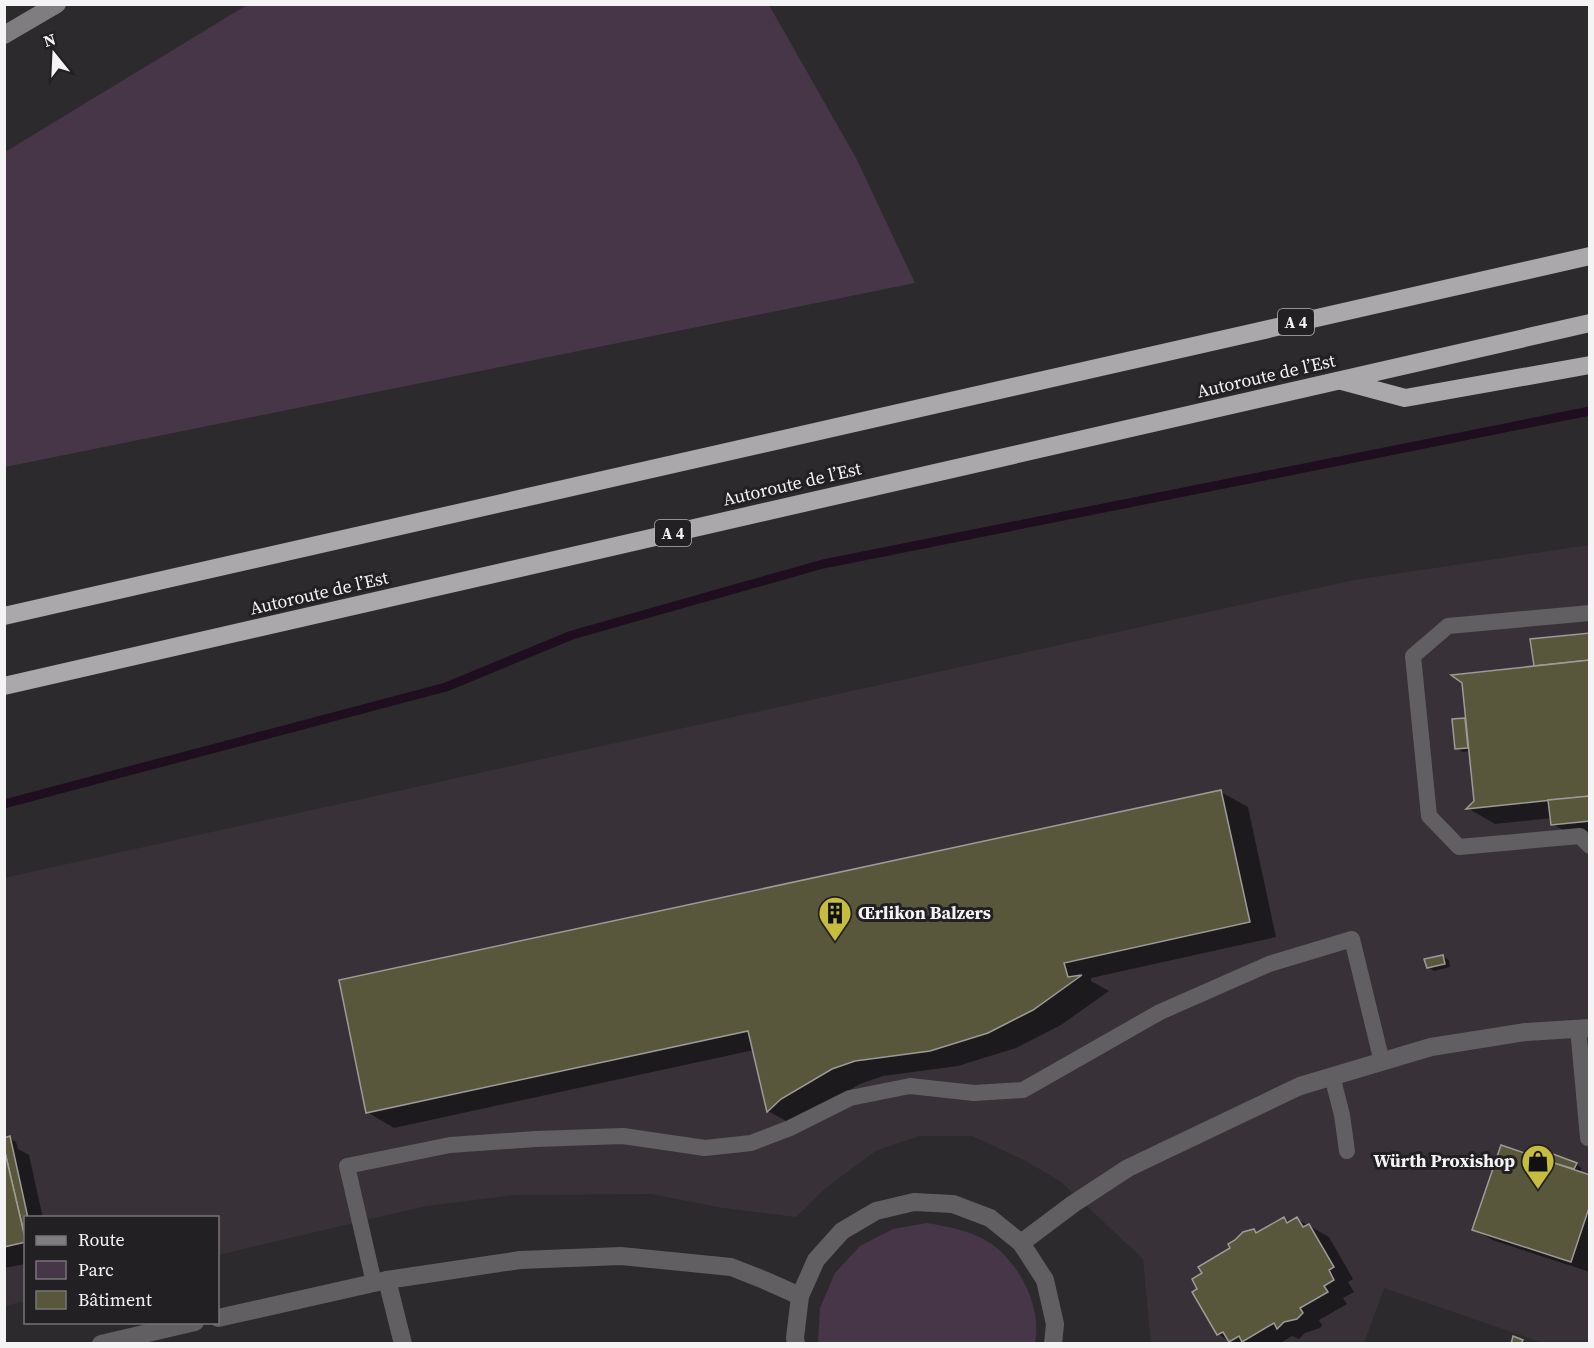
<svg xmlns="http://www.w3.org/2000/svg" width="1594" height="1348" viewBox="0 0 1594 1348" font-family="'Source Serif 4',serif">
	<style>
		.built { fill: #383238 }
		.green { fill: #473648 }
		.shadow { fill: #0007 }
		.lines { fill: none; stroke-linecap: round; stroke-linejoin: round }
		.stream { stroke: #1f0e20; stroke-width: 9 }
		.building { fill: #59573b; stroke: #9c9b98; stroke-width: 1.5 }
		.lane { stroke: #615f61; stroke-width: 16 }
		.street { stroke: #615f61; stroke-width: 18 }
		.secondary { stroke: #7f7d7f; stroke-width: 18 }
		.highway { stroke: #aba8ab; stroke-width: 18 }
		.labels { text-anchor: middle; stroke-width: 6; stroke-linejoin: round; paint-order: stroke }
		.shield { fill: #222022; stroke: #b6b4b6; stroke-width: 1.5 }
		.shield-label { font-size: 16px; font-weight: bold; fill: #f5f4f5 }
		.street-label { font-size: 18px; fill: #f5f4f5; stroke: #222022 }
		.poi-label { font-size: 18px; font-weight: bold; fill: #f5f4f5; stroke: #222022; text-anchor: start }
	</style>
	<rect width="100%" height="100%" fill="#2c2a2c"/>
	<polygon class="built" points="1589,545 1589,1343 1543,1343 1384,1288 1364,1343 1151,1343 1143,1259 1060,1181 1024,1160 972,1136 919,1136 877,1150 827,1187 796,1217 723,1208 651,1194 513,1195 426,1206 218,1255 218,1218 26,1218 25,1301 5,1306 4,878 1354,580"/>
	<g class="green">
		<polygon points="247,5 769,5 856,158 915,283 5,467 5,152"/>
		<path d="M927 1223C950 1227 974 1231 993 1245 1021 1266 1042 1308 1035 1343H818L820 1308 835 1273 860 1246 893 1229Z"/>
	</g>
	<g class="shadow">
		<polygon points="1590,634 1590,834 1573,836 1553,824 1552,818 1495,824 1469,809 1475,801 1470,751 1463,752 1456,748 1454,720 1467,719 1537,667 1535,665"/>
		<polygon points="1221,792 1248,807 1276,937 1091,978 1091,981 1109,991 1061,1025 1016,1048 958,1066 883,1076 860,1084 808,1114 795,1126 768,1111 754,1050 394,1128 367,1112"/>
		<polygon points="1443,956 1449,960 1450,967 1434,971 1428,967"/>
		<polygon points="10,1138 16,1142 18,1149 29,1155 43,1218 26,1218 26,1264 4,1268 4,1139"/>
		<polygon points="1552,1161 1576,1164 1582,1168 1580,1173 1590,1176 1590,1272 1495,1241 1474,1230 1558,1164"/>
		<polygon points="1284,1218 1291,1223 1297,1219 1329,1237 1353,1279 1348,1282 1354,1292 1343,1298 1347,1304 1319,1320 1322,1325 1320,1328 1305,1333 1299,1339 1292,1336 1279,1344 1234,1344 1218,1334 1199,1289 1204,1273 1254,1231 1258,1233"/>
	</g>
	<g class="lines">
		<polyline class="stream" points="4,804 446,687 572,635 823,564 1590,411"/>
	</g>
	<g class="building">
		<polygon points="1590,633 1590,660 1534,666 1530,639"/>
		<polygon points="1590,660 1590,796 1466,809 1474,801 1462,683 1451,675"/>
		<polygon points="1465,718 1468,748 1455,749 1452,719"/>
		<polygon points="1221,790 1250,922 1064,963 1068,977 1082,975 1033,1010 988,1033 930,1051 855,1061 832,1069 781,1099 767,1112 748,1031 366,1113 339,980"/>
		<polygon points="1590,796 1590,821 1551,825 1548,800"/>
		<polygon points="1443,955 1445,964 1427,968 1424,959"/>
		<polygon points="10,1136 28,1218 26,1218 26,1242 4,1148 4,1138"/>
		<polygon points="1501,1145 1590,1175 1590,1205 1571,1262 1472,1230"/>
		<polygon points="4,1148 26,1242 4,1247"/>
		<polygon points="1553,1154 1577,1163 1574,1169 1551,1162"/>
		<polygon points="1284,1217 1287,1223 1297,1217 1303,1227 1309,1224 1334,1267 1329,1270 1334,1280 1324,1286 1328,1292 1300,1308 1303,1313 1297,1319 1284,1322 1277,1329 1274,1323 1242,1342 1239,1336 1229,1342 1223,1332 1217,1335 1192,1292 1197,1289 1192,1279 1202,1273 1198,1267 1230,1248 1228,1244 1235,1240 1243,1232 1254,1229 1256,1233"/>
		<polygon points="1513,1336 1523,1340 1521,1344 1511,1344"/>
	</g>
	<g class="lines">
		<g class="lane">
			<polyline points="1590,613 1448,626 1413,656 1429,816 1459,847 1580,836 1590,846"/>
			<polyline points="1578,1028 1588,1138"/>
			<polyline points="1332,1076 1342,1115 1347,1151"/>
			<polyline points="374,1283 347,1166 450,1145 536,1139 623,1136 705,1148 751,1143 790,1128 850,1098 910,1086 974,1093 1023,1090 1160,1012 1269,964 1352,939 1382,1062"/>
		</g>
		<g class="street">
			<polyline points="1021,1243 1073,1204 1128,1168 1300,1086 1431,1047 1526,1032 1590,1028"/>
			<polyline points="387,1280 403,1344"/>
			<polyline points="218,1318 387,1280 520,1260 621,1256 731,1267 764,1280 800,1296"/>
			<polyline points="101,1344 195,1322"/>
			<polyline points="796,1344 795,1338 800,1296 816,1260 842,1231 876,1211 914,1202 953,1204 990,1218 1021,1243 1045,1280 1055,1324 1053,1344"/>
		</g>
		<polyline class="secondary" points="4,35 57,4"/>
		<g class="highway">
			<polyline points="1342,381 1405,398 1590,365"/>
			<polyline points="4,616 1590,256"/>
			<polyline points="4,686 1590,323"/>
		</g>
	</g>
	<defs>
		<symbol id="building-pin" viewBox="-11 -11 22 30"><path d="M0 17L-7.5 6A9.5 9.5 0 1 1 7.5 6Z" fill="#c6bc3d" stroke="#222022"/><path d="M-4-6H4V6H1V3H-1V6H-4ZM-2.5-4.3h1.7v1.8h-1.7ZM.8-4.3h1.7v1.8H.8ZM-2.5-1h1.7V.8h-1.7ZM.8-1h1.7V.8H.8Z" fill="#111"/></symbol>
		<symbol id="shop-pin" viewBox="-11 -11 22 30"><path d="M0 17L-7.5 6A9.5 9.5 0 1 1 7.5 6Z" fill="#c6bc3d" stroke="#222022"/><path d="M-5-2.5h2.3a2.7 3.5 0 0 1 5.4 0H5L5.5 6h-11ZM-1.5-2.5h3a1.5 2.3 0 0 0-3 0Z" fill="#111"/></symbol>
	</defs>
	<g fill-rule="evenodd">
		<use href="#building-pin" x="816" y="894" width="38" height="52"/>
		<use href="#shop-pin" x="1519" y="1142" width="38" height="52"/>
	</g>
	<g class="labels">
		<g class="shield">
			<rect x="1278" y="309" width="36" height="26" rx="4.5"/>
			<rect x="655" y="520" width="36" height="26" rx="4.5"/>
		</g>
		<g class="shield-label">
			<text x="1296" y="328">A 4</text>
			<text x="673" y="539">A 4</text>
		</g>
		<g class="street-label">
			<text transform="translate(1266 376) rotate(-13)" y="6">Autoroute de l’Est</text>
			<text transform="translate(792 484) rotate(-13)" y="6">Autoroute de l’Est</text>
			<text transform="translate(319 593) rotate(-13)" y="6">Autoroute de l’Est</text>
		</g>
		<g class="poi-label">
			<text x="858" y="919">Œrlikon Balzers</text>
			<text x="1515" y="1167" text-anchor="end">Würth Proxishop</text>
		</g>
	</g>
	<rect width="1594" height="1348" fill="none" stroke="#f5f4f5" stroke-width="12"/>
	<rect x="24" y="1216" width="195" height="108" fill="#222022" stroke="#767576" stroke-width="1.5"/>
	<rect x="36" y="1236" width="30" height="9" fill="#7f7d7f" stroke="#767576" stroke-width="1.5"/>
	<text x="78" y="1246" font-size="18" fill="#f5f4f5">Route</text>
	<rect x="36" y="1261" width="30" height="18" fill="#473648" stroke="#767576" stroke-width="1.5"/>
	<text x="78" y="1276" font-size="18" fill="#f5f4f5">Parc</text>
	<rect x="36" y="1291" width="30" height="18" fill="#59573b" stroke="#767576" stroke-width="1.5"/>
	<text x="78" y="1306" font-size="18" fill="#f5f4f5">Bâtiment</text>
	<g transform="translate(54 54) rotate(342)" stroke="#222022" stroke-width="4.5" paint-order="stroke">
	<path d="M0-4.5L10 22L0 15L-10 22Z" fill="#f5f4f5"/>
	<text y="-9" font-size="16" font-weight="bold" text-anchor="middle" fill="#f5f4f5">N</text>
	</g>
</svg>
